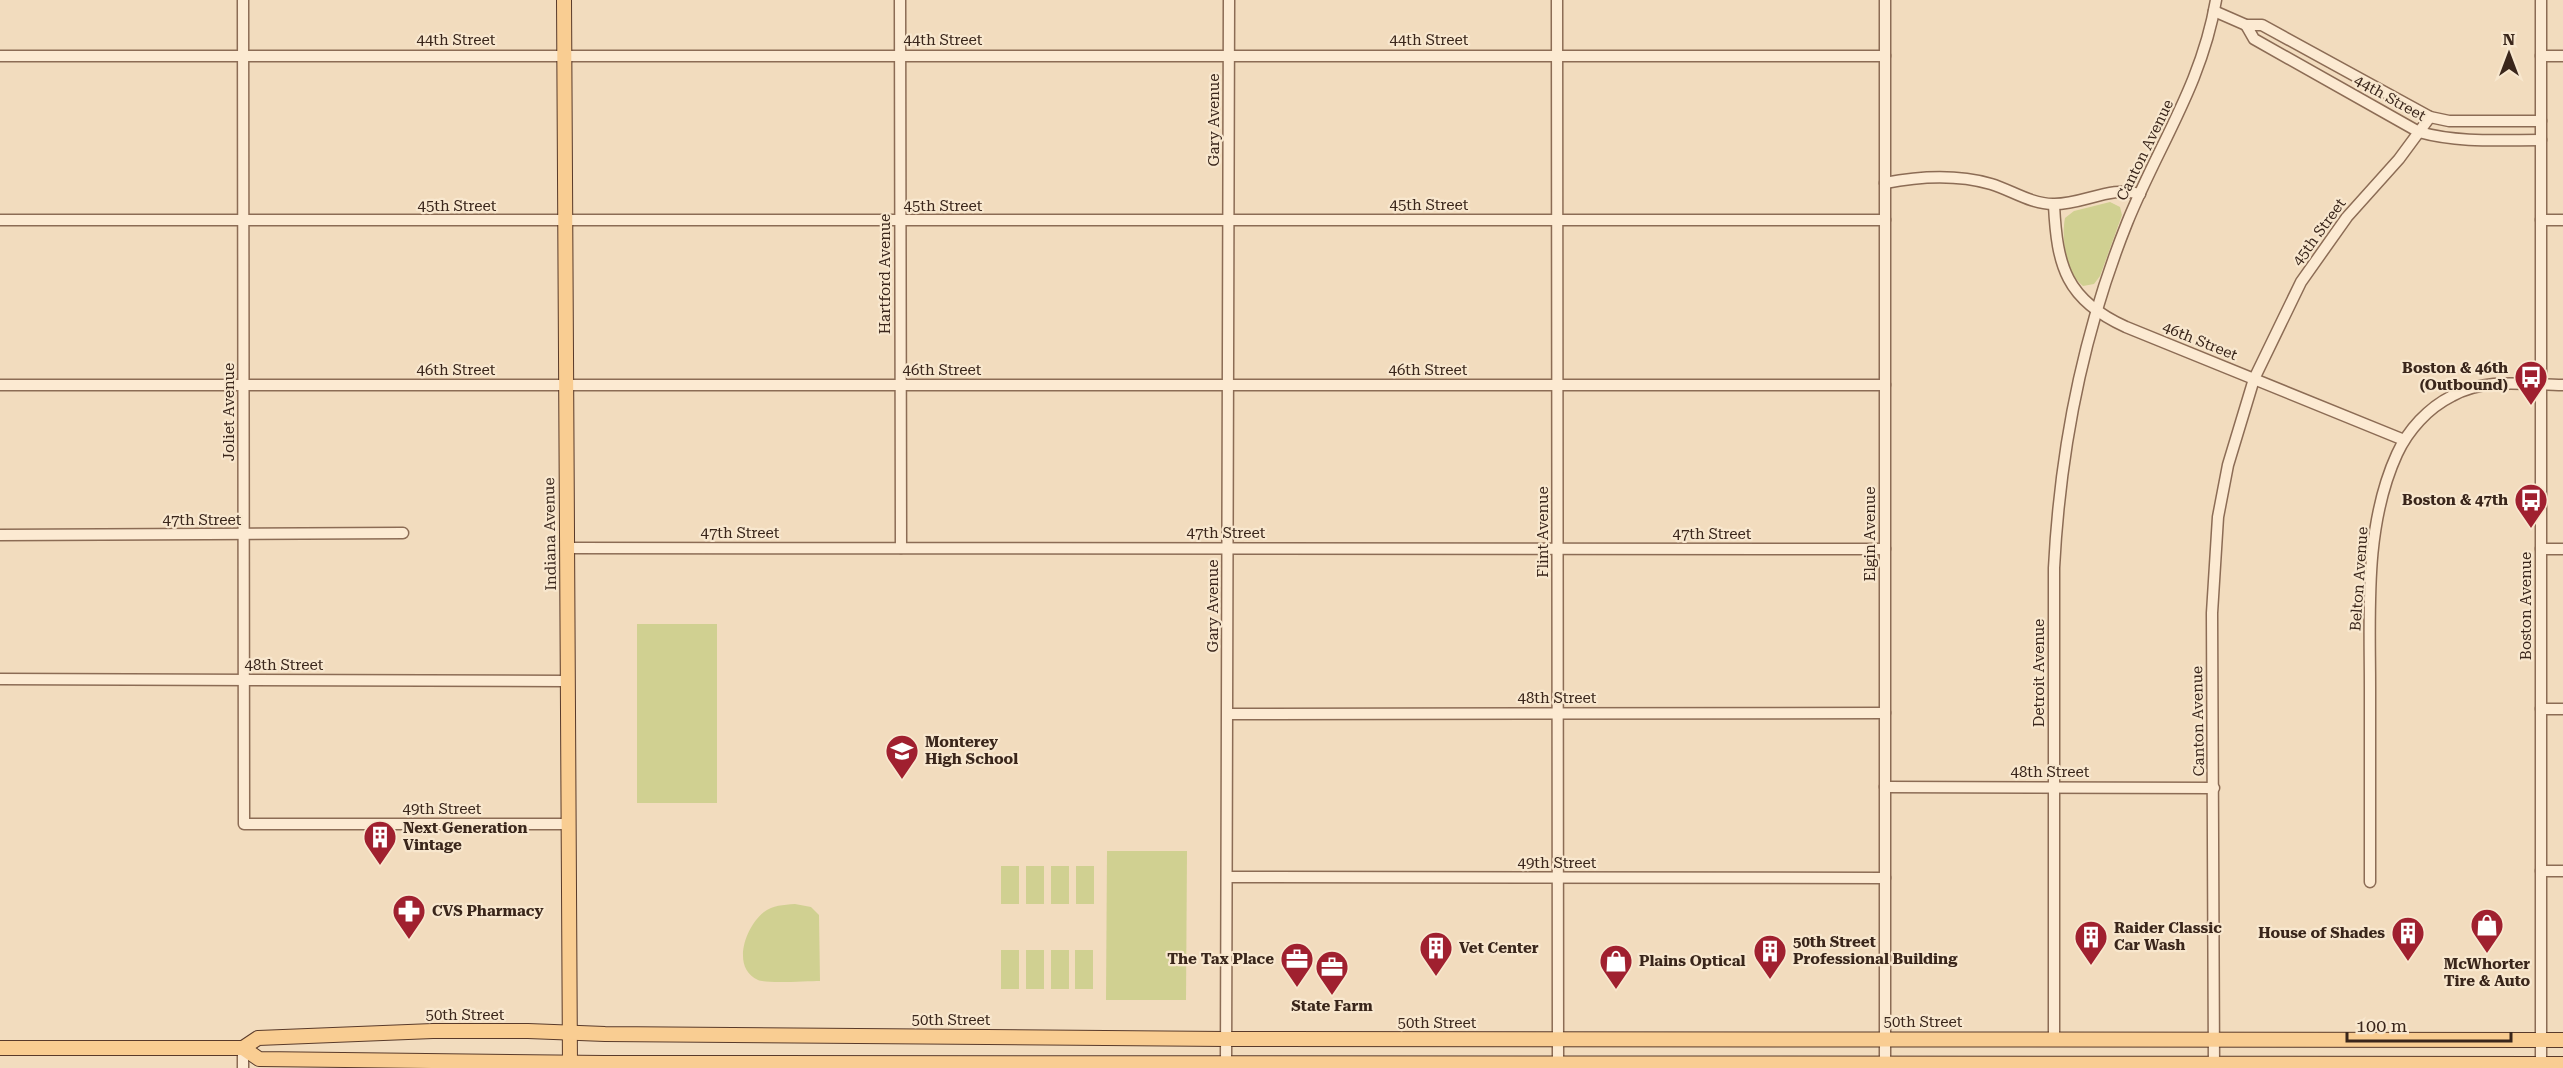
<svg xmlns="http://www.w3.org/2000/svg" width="2563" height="1068" viewBox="0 0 2563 1068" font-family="'Roboto Serif',serif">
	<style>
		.green { fill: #d0d091 }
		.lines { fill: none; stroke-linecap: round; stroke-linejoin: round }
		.minor-casing { stroke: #8c6c55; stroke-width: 13 }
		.major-casing { stroke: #593a2a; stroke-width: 16 }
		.minor { stroke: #fcead2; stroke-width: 10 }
		.major { stroke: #f9cd92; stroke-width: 14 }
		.labels { text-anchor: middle; stroke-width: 4.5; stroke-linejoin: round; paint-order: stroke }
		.street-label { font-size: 15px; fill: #3a261b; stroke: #f8e7ce }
		.poi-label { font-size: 15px; font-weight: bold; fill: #3a261b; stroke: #f8e7ce; text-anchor: start }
	</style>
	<rect width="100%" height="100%" fill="#f2dcbe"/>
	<g class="green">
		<path d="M2110 202 2120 207 2122 215 2100 276 2094 284 2083 286C2066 273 2061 239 2065 218L2074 211Z"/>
		<rect x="637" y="624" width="80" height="179"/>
		<polygon points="1107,851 1187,851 1186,1000 1106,1000"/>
		<rect x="1001" y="866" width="18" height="38"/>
		<rect x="1026" y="866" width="18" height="38"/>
		<rect x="1051" y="866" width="18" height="38"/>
		<rect x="1076" y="866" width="18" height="38"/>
		<path d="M795 904 811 907 819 915 820 981C807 981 767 984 758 980 731 968 745 927 764 912 773 905 783 905 795 904Z"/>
		<rect x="1001" y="950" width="18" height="39"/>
		<rect x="1026" y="950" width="18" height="39"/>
		<rect x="1051" y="950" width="18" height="39"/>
		<rect x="1075" y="950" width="18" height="39"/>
	</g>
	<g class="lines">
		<defs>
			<g id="minor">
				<polyline points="243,0 244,824 568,824"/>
				<polyline points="900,0 901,548"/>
				<polyline points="1557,0 1558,1063"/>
				<polyline points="2541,0 2541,1068"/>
				<polyline points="2214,11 2246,25 2262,25 2430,117 2449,121 2541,121"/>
				<path d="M2246 25 2254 39 2419 132C2458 143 2501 140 2541 140"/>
				<polyline points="0,56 1885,56"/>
				<polyline points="2541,56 2563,56"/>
				<path d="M1885 183C1921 176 1956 174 1991 184 2011 190 2031 204 2053 204 2082 205 2111 185 2140 194"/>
				<path d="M2054 205C2057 266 2066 300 2126 327L2404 440"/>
				<polyline points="0,220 1885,220"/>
				<polyline points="2541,220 2563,220"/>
				<polyline points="0,385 1885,385"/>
				<polyline points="0,535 403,533"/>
				<polyline points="567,548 1885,549"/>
				<polyline points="2541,549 2563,549"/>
				<polyline points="0,679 567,681"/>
				<polyline points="2541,709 2563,709"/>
				<polyline points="1228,714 1885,713"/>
				<polyline points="1885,787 2214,788"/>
				<polyline points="2541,871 2563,871"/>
				<polyline points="1228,877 1885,878"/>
				<path d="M2370 882C2370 817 2370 752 2370 687 2370 611 2364 526 2397 454 2408 430 2428 408 2452 396 2486 377 2526 385 2563 385"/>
				<path d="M2054 1039V568C2060 450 2083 333 2127 223 2158 146 2202 84 2216 0"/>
				<polyline points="243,1048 243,1068"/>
				<polyline points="1226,1068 1229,0"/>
				<polyline points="1885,1068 1885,0"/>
				<polyline points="2214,1068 2212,613 2218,517 2228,465 2254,379 2301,282 2347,217 2399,159 2430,117"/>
			</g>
			<g id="major">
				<polyline points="564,0 570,1068"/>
				<polyline points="0,1048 243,1048 259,1059 604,1063 2563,1064"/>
				<polyline points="243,1048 258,1038 433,1031 528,1031 605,1034 1225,1039 2563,1040"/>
			</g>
		</defs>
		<use href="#minor" class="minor-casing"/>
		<use href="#major" class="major-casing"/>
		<use href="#minor" class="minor"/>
		<use href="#major" class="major"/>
	</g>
	<defs>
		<symbol id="bus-pin" viewBox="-11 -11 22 30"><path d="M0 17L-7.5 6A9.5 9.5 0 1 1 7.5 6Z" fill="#a0202f" stroke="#f8e7ce"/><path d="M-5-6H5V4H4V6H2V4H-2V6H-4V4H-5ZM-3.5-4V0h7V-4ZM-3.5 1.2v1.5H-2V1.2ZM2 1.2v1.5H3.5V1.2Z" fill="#fff"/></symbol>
		<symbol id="school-pin" viewBox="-11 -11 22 30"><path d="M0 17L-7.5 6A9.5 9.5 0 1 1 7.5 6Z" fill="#a0202f" stroke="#f8e7ce"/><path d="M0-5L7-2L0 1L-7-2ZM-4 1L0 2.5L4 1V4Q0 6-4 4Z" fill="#fff"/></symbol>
		<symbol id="building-pin" viewBox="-11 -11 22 30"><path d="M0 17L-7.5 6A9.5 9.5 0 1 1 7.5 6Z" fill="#a0202f" stroke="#f8e7ce"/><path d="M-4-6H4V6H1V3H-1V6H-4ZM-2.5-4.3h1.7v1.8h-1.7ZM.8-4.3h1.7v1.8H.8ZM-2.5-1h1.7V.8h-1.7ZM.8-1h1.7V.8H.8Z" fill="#fff"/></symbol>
		<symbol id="pharmacy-pin" viewBox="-11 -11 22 30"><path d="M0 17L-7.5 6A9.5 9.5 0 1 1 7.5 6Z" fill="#a0202f" stroke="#f8e7ce"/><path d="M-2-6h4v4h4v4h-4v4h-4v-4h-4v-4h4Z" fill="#fff"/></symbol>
		<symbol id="shop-pin" viewBox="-11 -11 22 30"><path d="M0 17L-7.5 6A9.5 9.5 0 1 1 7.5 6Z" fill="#a0202f" stroke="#f8e7ce"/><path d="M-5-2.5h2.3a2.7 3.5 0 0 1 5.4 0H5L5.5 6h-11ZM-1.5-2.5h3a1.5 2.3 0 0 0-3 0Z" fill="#fff"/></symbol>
		<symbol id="office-pin" viewBox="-11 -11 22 30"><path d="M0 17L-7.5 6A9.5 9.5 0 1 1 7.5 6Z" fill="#a0202f" stroke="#f8e7ce"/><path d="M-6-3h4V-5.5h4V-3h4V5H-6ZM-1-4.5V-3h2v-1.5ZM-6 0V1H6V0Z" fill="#fff"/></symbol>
	</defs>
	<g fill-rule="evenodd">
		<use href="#bus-pin" x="2512" y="358" width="38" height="52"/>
		<use href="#bus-pin" x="2512" y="481" width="38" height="52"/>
		<use href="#school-pin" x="883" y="732" width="38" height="52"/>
		<use href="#building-pin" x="361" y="818" width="38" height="52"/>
		<use href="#pharmacy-pin" x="390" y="892" width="38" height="52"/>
		<use href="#shop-pin" x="2468" y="906" width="38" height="52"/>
		<use href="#building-pin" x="2389" y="914" width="38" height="52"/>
		<use href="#building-pin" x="2072" y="918" width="38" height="52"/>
		<use href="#building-pin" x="1417" y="929" width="38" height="52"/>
		<use href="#building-pin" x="1751" y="932" width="38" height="52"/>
		<use href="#office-pin" x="1278" y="940" width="38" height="52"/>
		<use href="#shop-pin" x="1597" y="942" width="38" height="52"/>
		<use href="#office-pin" x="1313" y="948" width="38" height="52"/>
	</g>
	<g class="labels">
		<g class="street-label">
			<text x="456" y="45">44th Street</text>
			<text x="943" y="45">44th Street</text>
			<text x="1429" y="45">44th Street</text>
			<text transform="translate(2390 98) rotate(29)" y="5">44th Street</text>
			<text transform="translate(1214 120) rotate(-90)" y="5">Gary Avenue</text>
			<text transform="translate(2145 150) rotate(-64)" y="5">Canton Avenue</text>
			<text x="1429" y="210">45th Street</text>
			<text x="457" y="211">45th Street</text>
			<text x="943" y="211">45th Street</text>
			<text transform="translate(2319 232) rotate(-54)" y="5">45th Street</text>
			<text transform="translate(885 274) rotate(-90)" y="5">Hartford Avenue</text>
			<text transform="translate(2200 341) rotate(22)" y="5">46th Street</text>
			<text x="456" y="375">46th Street</text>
			<text x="942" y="375">46th Street</text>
			<text x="1428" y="375">46th Street</text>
			<text transform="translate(229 412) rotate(-90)" y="5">Joliet Avenue</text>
			<text x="202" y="525">47th Street</text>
			<text transform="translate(1543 532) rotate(-90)" y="5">Flint Avenue</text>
			<text x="740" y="538">47th Street</text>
			<text x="1226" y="538">47th Street</text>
			<text transform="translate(550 534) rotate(-91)" y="5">Indiana Avenue</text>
			<text x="1712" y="539">47th Street</text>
			<text transform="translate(1870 534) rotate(-90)" y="5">Elgin Avenue</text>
			<text transform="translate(2359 579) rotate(-86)" y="5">Belton Avenue</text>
			<text transform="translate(1213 606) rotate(-90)" y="5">Gary Avenue</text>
			<text transform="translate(2526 606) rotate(-90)" y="5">Boston Avenue</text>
			<text x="284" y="670">48th Street</text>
			<text transform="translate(2039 673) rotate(-90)" y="5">Detroit Avenue</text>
			<text x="1557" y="703">48th Street</text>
			<text transform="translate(2198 721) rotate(-91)" y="5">Canton Avenue</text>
			<text x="2050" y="777">48th Street</text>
			<text x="442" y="814">49th Street</text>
			<text x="1557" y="868">49th Street</text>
			<text x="465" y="1020">50th Street</text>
			<text x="951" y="1025">50th Street</text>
			<text x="1923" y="1027">50th Street</text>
			<text x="1437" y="1028">50th Street</text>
		</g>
		<g class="poi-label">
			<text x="2508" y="373" text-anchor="end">Boston &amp; 46th<tspan x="2508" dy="17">(Outbound)</tspan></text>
			<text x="2508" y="505" text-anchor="end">Boston &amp; 47th</text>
			<text x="925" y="747">Monterey<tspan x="925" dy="17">High School</tspan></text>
			<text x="403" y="833">Next Generation<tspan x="403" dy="17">Vintage</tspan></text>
			<text x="432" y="916">CVS Pharmacy</text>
			<text x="2114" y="933">Raider Classic<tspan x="2114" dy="17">Car Wash</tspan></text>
			<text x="2385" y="938" text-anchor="end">House of Shades</text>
			<text x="1793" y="947">50th Street<tspan x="1793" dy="17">Professional Building</tspan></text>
			<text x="1459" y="953">Vet Center</text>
			<text x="1274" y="964" text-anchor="end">The Tax Place</text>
			<text x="1639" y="966">Plains Optical</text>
			<text x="2487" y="969" text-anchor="middle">McWhorter<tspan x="2487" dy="17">Tire &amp; Auto</tspan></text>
			<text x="1332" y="1011" text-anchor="middle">State Farm</text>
		</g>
	</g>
	<g transform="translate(2509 54)" stroke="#f8e7ce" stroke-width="4.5" paint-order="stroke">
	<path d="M0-4.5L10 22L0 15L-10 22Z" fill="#3a261b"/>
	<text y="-9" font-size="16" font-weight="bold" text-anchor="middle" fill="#3a261b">N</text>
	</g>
	<path d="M2347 1032v9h164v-9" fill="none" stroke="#3a261b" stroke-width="3"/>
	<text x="2356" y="1032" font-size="18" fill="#3a261b" stroke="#f8e7ce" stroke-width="4.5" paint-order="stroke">100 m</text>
</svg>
